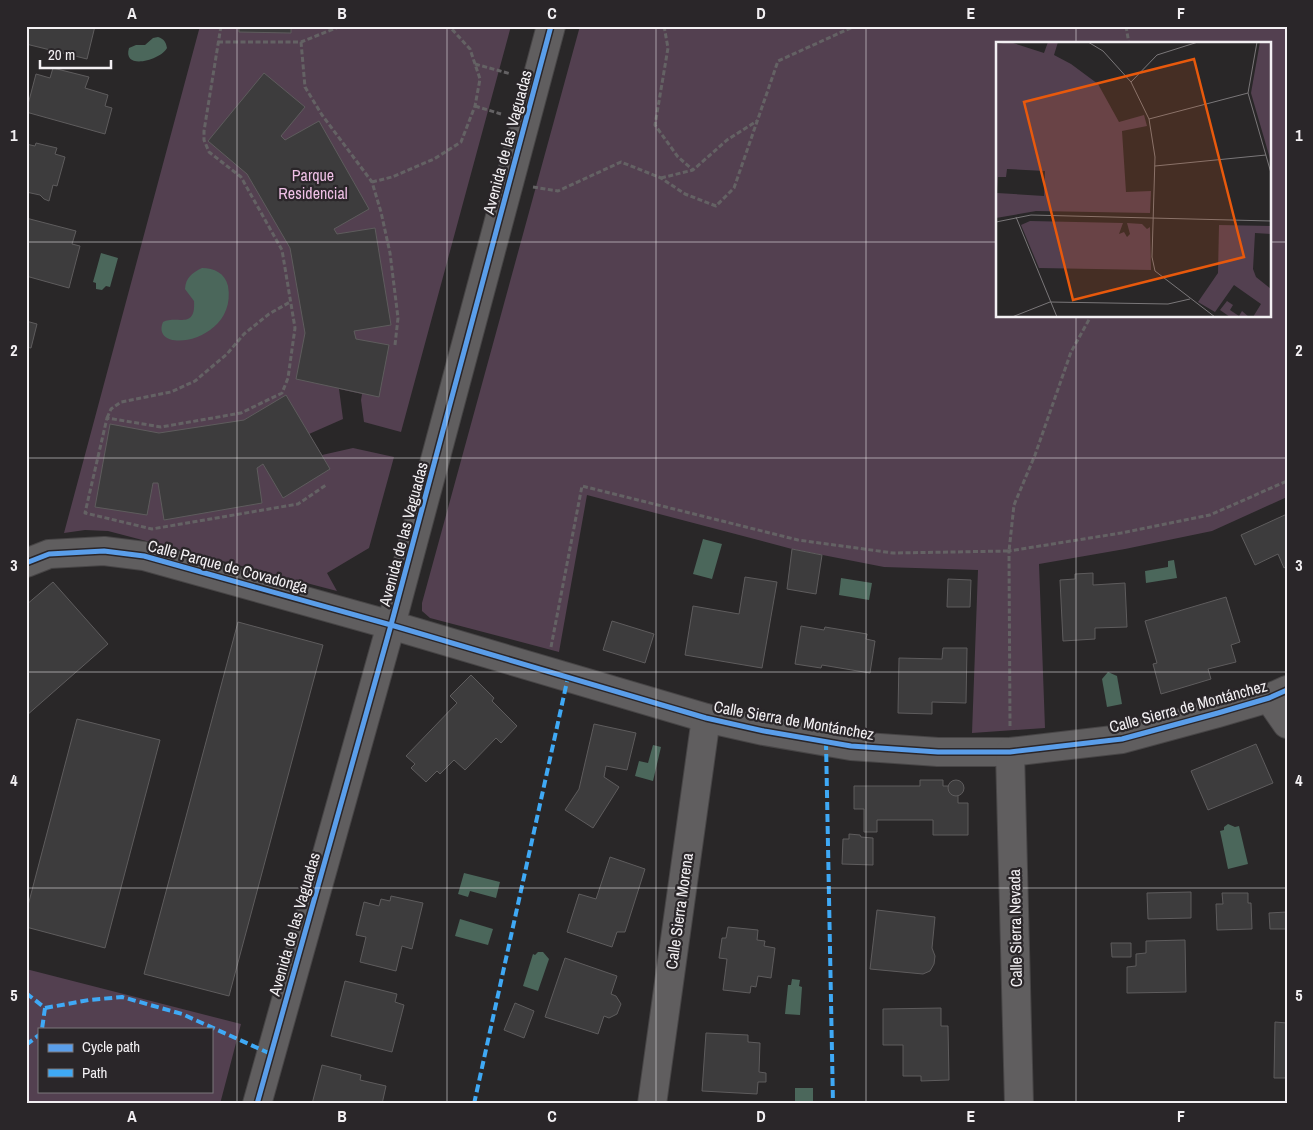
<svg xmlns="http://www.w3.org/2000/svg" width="1313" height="1130" viewBox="0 0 1313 1130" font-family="'Archivo Narrow',sans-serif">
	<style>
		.green { fill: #534050; fill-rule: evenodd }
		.water { fill: #4b675b }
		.building { fill: #3d3c3d; stroke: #5e5c5d }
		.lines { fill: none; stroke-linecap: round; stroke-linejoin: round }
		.minor-casing { stroke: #474546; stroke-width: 30 }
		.path { stroke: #646264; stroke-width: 3; stroke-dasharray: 5 2.5; stroke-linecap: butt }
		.minor { stroke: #605e5f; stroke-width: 28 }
		.quiet { stroke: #3fa9f5; stroke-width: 4; stroke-dasharray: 8 4; stroke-linecap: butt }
		.cycleway-casing { stroke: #2a2629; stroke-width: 8 }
		.cycleway { stroke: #5a9eea; stroke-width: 5 }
		.grid { fill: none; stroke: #f3f0f3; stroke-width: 1; stroke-opacity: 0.55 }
		.labels { text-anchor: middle; stroke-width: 4.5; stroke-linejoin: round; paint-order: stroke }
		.street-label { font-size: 16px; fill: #f3f0f3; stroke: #2a2629 }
		.park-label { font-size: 16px; fill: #eebfe5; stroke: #2a2629 }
		.inset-road { fill: none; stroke: #7a7779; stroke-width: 1 }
		.view { fill: #e8590c; fill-opacity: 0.15; stroke: #e8590c; stroke-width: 2.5 }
		.inset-edge { fill: none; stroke: #f3f0f3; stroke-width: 2.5 }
		.neatline { fill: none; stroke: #f3f0f3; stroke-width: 2 }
		.grid-label { font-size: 16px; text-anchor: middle; font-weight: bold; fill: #f3f0f3 }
	</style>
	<rect width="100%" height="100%" fill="#292728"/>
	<g class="green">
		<polygon points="200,26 511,26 401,432 364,422 361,400 362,394 339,389 343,419 309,434 322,455 353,448 394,457 369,548 327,573 337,591 108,531 85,530 64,533"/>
		<path d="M580 26H1287V497L1212 531 1125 549 1039 564 1045 728 972 733 978 570 884 567 792 549 587 495 559 652 430 618 422 611V603ZM997 44H1269V316H997Z"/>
		<path d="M26 969 241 1024 220 1104H26ZM39 1029H211V1091H39Z"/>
	</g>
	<g class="water">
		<path d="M158 37C164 39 166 42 167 48 161 60 122 71 129 48L136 45H145L153 38Z"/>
		<polygon points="101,253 118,258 110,287 106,286 102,290 96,289 96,283 93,282"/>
		<path d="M202 268C214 268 225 273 228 286 238 343 149 356 163 322 177 315 196 330 194 301L185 289C186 277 192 273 202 268Z"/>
		<polygon points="703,539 722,544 712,579 693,574"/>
		<polygon points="1174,560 1177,578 1146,583 1145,571 1168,567 1168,561"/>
		<polygon points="841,578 872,583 869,600 839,595"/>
		<polygon points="1108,672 1117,676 1122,704 1107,707 1102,679"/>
		<polygon points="653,745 661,747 653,781 635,776 639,761 648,763"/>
		<polygon points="1228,824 1235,827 1239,826 1248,864 1228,869 1220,831 1224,830 1224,827"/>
		<polygon points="464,873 500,882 496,898 470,891 468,897 458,894"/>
		<polygon points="460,919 493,929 488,945 455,936"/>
		<polygon points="538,952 543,952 549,959 538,991 523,986 533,954 535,955"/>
		<polygon points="792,979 800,980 799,986 802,987 800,1015 785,1014 788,985 791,985"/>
		<rect x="795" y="1088" width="18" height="16"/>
	</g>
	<g class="building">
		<polygon points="26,26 95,26 87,59 26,44"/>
		<polygon points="239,26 291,26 291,33 239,32"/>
		<polygon points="53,68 89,77 85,88 108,95 105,106 112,108 105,134 26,112 36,74 50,78"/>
		<polygon points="264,73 305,107 281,136 285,140 319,121 369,209 334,229 337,234 375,228 391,325 354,331 356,339 389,345 379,397 296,379 305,333 290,248 247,174 208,141"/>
		<polygon points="36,143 57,148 55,154 65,157 57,186 53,185 49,201 44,199 40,195 26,192 26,144 35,146"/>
		<polygon points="26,218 76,231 72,244 80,246 69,288 26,276"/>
		<polygon points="26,321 37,324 31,348 26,347"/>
		<polygon points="286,395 330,469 283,498 263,464 257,468 262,503 164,520 158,483 153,483 147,515 95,507 110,424 159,433 244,420"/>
		<polygon points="1287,514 1287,566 1284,568 1278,554 1255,565 1241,535"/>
		<polygon points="792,549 822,555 816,594 787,589"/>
		<polygon points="1093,573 1093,585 1125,583 1127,627 1095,628 1095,639 1063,641 1060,580 1075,579 1075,574"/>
		<polygon points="745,577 777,582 762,668 685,655 693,606 739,614"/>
		<polygon points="948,579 971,580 970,607 947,607"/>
		<polygon points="53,582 108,644 26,716 26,605"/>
		<polygon points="1226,597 1240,642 1231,645 1236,662 1208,669 1211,679 1161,694 1153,664 1157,663 1145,621"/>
		<polygon points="612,621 654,634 645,663 603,650"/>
		<polygon points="238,622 323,645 229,996 144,974"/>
		<polygon points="801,626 824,630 825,627 867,634 866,639 875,641 870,673 822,665 821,668 795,664"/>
		<polygon points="943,648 967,648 966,703 932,702 932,714 898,713 899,658 942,659"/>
		<polygon points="471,675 494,698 492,701 517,726 501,743 496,738 465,770 454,760 440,774 437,771 426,782 411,768 415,764 406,756 457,703 450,696"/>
		<polygon points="77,719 160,740 105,948 26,927 26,913"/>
		<polygon points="594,724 636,733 627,770 606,766 604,777 619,787 593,828 565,810 579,789"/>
		<polygon points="1256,744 1273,783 1208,810 1191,771"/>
		<polygon points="920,780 943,780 943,786 948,786 951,794 958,795 958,803 968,803 968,835 933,835 933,820 877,820 877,832 864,832 864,809 854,809 854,786 920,786"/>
		<circle cx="956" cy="788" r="8"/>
		<polygon points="849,834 860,835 861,837 873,838 873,865 842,864 843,839 849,839"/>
		<polygon points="610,857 645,869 625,932 617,932 612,947 567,932 579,894 596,899"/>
		<polygon points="1191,892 1191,918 1148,919 1147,893"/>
		<polygon points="1222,893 1248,893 1248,903 1251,903 1252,929 1217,930 1216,904 1223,904"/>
		<polygon points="391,896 423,903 412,949 402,946 396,971 360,962 366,937 356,935 364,902 379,906 381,899 390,901"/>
		<polygon points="877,910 935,917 932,948 935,956 934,964 930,971 923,974 870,969"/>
		<polygon points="1287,912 1287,929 1270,929 1269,913"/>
		<polygon points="728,927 758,930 757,940 765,941 764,946 775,948 771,978 758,976 756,987 751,986 750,993 723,990 727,959 719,958 722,938 726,938"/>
		<polygon points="1185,940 1186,992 1127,993 1127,967 1136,966 1136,954 1146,953 1146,941"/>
		<polygon points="1111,943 1131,943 1131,957 1112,957"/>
		<polygon points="565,958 617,976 611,994 616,996 621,1004 617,1014 609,1018 604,1016 598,1034 545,1017"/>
		<polygon points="345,981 397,994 395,1002 404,1005 392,1052 331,1036"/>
		<polygon points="515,1003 534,1011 524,1038 504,1030"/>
		<polygon points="941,1008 941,1026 948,1026 949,1080 921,1081 921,1076 903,1076 903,1045 883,1045 883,1009"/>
		<polygon points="1275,1022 1287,1023 1287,1078 1274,1078"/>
		<polygon points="706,1033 748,1035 748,1042 760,1043 759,1072 766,1073 766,1082 758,1082 757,1094 702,1091"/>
		<polygon points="322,1065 361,1075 360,1080 386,1086 382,1104 312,1104"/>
	</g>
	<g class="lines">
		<defs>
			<g id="minor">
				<polyline points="26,563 49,554 104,551 144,556 391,625 706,718 764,731 851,746 938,752 1010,752 1122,739 1218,713 1269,698 1287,690"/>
				<polyline points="1269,698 1287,724"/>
				<polyline points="1010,752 1019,1104"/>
				<polyline points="257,1104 391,625 551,26"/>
				<polyline points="652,1104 706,718"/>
			</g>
		</defs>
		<use href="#minor" class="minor-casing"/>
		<g class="path">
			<polyline points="221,26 204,131 204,140 209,152 241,177 282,250 295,328 288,378 282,393 241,413 161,427 107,418 85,513 152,529 298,504 326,485"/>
			<polyline points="664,26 668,48 655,125 678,157 693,170"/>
			<polyline points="1126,26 1129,44"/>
			<polyline points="218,42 301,42 341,26"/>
			<polyline points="301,42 305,87 322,115 372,182 381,212 390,253 398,318 395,345"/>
			<polyline points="475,64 511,74"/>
			<polyline points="475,106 501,114"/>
			<polyline points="661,178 693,170 727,140 757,121"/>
			<polyline points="372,182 392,177 434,159 461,142 475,106 480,79 470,49 449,26"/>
			<polyline points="533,187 558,191 621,162 661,178 685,194 716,206 734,188 778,61 855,26"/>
			<polyline points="107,418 111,409 121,402 171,392 195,381 227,354 244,334 269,314 290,302"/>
			<polyline points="551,647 582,486 798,540 893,553 1009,551 1014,505 1035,455 1071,352 1091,316"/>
			<polyline points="1010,726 1009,551 1121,533 1210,515 1287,481"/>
		</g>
		<use href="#minor" class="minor"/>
		<g class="quiet">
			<polyline points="826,742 833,1104"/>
			<polyline points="26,993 45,1008 42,1029"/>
			<polyline points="45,1008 89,1000 122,997 182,1014 271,1054"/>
			<polyline points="26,1045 39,1035"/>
			<polyline points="474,1104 568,677"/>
		</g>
		<defs>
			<g id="cycleway">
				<polyline points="26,563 49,554 104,551 144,556 391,625 706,718 764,731 851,746 938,752 1010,752 1122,739 1218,713 1269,698 1287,690"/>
				<polyline points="257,1104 391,625 551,26"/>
			</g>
		</defs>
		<use href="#cycleway" class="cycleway-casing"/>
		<use href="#cycleway" class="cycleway"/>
	</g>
	<path class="grid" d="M237 26V1104M447 26V1104M656 26V1104M866 26V1104M1076 26V44M26 242H997M1269 242H1287M1076 316V1104M26 458H1287M26 672H1287M26 888H1287"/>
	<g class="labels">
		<g class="street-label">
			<text transform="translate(507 142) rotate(-75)" y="6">Avenida de las Vaguadas</text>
			<text transform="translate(403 534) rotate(-75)" y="6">Avenida de las Vaguadas</text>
			<text transform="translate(228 566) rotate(15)" y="6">Calle Parque de Covadonga</text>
			<text transform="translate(1188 706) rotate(-15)" y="6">Calle Sierra de Montánchez</text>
			<text transform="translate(794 720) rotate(10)" y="6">Calle Sierra de Montánchez</text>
			<text transform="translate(679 911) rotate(-82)" y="6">Calle Sierra Morena</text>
			<text transform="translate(294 924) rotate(-74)" y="6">Avenida de las Vaguadas</text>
			<text transform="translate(1015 928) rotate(-91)" y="6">Calle Sierra Nevada</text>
		</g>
		<g class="park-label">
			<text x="313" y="181">Parque<tspan x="313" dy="18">Residencial</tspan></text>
		</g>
	</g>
	<g transform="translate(996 42)">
		<rect width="275" height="275" fill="#292728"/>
		<path d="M14 0 48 11 52 0H62L58 13 75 22 102 42 123 80 148 73 151 84 126 89 130 150 155 149 154 171 40 169 0 176V2ZM11 127 49 129 48 154 1 151 2 135H10ZM264 0H275V120L255 51ZM34 179 127 181 123 192 128 190 131 195 134 192 131 181 146 182 151 187 154 185 155 228 43 226 25 183ZM223 183 275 184V192L259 191 257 227 260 235 275 247V275H257L265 262 238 243 219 270 202 260 222 231ZM231 259 237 263 234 268 243 274 246 269 253 275H234L224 268Z" fill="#534050" fill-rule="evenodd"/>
		<path class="inset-road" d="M92 0 107 9 135 40 153 77 159 115 156 215 159 229 219 275M261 0 252 51 275 131M135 40 161 13 202 0M153 77 252 51M159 124 270 113M20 175 61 275M0 180 35 173 275 179M16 275 54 260 172 262 194 257"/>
		<path class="view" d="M198 17 248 215 77 258 28 60Z"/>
		<rect width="275" height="275" class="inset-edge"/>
	</g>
	<rect width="1313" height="1130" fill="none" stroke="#2a2629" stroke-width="55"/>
	<rect x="38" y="1028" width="175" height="65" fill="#2a2629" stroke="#7a777a"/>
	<rect x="48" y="1044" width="25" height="8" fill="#5a9eea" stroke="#7a777a"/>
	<text x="82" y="1052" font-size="15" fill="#f3f0f3">Cycle path</text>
	<rect x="48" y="1069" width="25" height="8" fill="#3fa9f5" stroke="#7a777a"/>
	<text x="82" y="1078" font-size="15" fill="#f3f0f3">Path</text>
	<path d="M40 60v8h71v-8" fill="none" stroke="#f3f0f3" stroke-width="2.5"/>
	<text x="48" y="60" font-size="15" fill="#f3f0f3" stroke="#2a2629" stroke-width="4" paint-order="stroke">20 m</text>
	<rect x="28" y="28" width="1258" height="1074" class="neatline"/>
	<g class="grid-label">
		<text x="132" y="19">A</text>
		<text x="342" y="19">B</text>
		<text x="552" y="19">C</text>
		<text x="761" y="19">D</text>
		<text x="971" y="19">E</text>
		<text x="1181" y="19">F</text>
		<text x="14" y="141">1</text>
		<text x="1299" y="141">1</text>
		<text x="14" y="356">2</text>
		<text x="1299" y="356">2</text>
		<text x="14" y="571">3</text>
		<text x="1299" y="571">3</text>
		<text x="14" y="786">4</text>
		<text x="1299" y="786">4</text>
		<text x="14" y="1001">5</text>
		<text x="1299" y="1001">5</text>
		<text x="132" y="1122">A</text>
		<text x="342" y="1122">B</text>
		<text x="552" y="1122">C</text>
		<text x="761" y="1122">D</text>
		<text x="971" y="1122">E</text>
		<text x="1181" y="1122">F</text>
	</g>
</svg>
